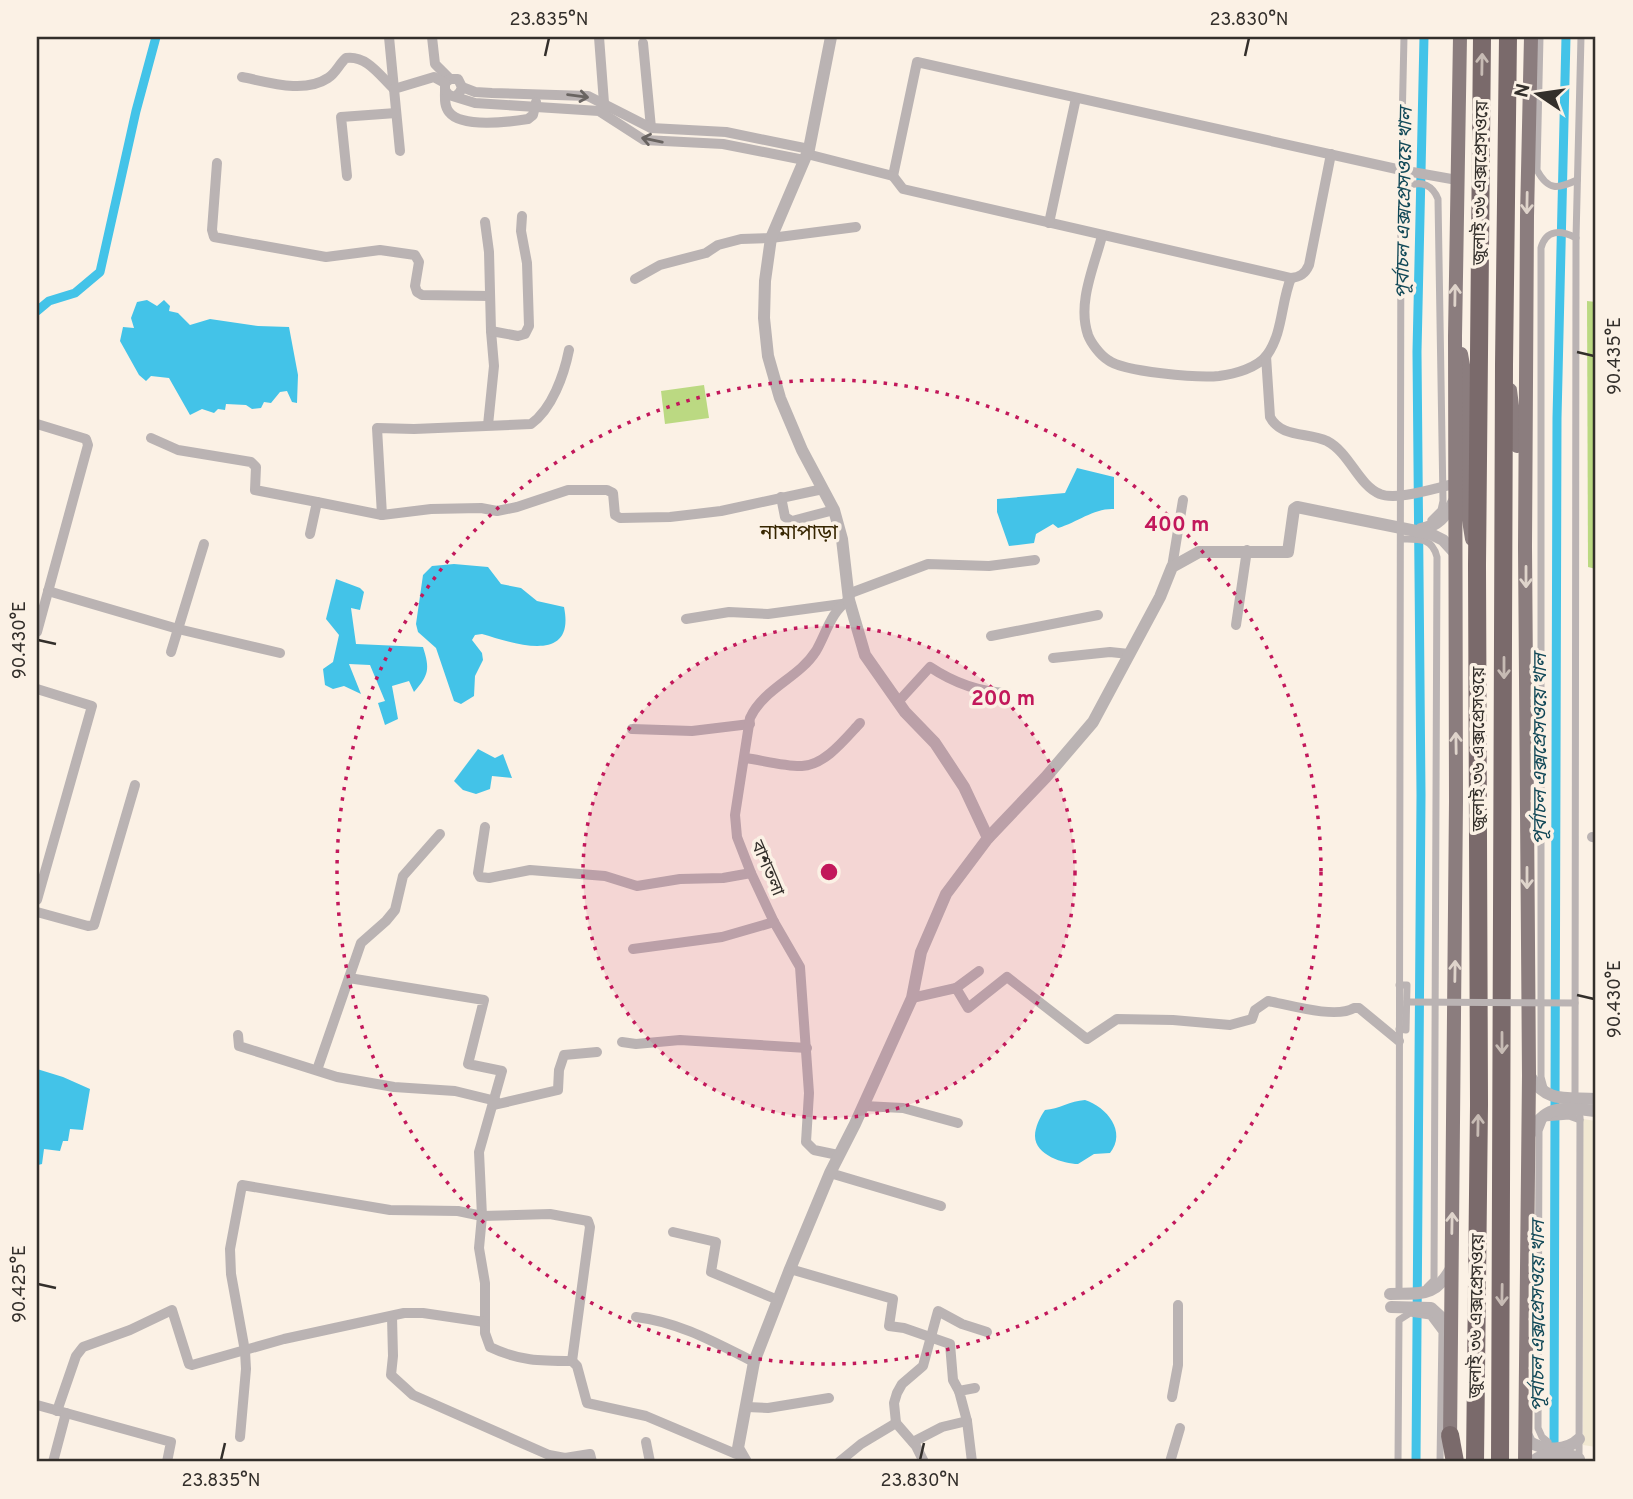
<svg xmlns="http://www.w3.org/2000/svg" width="1633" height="1499" viewBox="0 0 1633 1499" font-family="Overpass,'Noto Sans Bengali',sans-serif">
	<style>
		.education { fill: #f1e8d2 }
		.green { fill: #bbd982 }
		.water { fill: #43c3e8 }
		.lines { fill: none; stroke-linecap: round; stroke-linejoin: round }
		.canal { stroke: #43c3e8; stroke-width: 9 }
		.pedestrian { stroke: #bab3b3; stroke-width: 7 }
		.minor { stroke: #bab3b3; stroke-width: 10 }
		.tertiary { stroke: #bab3b3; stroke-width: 12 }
		.primary { stroke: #8b7d7e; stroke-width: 14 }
		.motorway { stroke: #7a6a6b; stroke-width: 18 }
		.pedestrian-bridge { stroke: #bab3b3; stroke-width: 7 }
		.oneway { stroke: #c7bbb4 }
		.oneway2 { stroke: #696461 }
		.oneway3 { stroke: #dfd4cb }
		.ticks { fill: none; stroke: #332f2b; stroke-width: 2.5 }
		.ring { fill: none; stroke: #c2185b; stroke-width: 3.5; stroke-dasharray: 3.5 7 }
		.labels { text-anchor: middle; stroke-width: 7; stroke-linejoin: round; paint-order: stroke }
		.street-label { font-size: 18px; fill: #332f2b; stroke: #fbf1e5 }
		.water-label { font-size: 19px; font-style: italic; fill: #114857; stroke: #fbf1e5 }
		.quarter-label { font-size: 21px; fill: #372600; stroke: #fbf1e5 }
		.centre { fill: #c2185b; stroke: #fbf1e5; stroke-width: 3.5 }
		.ring-label { font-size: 21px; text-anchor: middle; font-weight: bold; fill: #c2185b; stroke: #fbf1e5; stroke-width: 7; stroke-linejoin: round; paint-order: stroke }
		.neatline { fill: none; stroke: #332f2b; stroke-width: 2.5 }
		.ticks-label { font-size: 18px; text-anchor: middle; fill: #332f2b }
	</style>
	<rect width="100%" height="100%" fill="#fbf1e5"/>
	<polygon class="education" points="1583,1119 1596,1121 1596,1447 1583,1445"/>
	<g class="green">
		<polygon points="1587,301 1596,302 1596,569 1588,567"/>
		<polygon points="704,385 709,418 665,424 661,391"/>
	</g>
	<g class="water">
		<polygon points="147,300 157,306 164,300 170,306 169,311 178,313 190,325 210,319 258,326 289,327 298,375 297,403 292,402 287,391 280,392 271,403 264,402 261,408 252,409 246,405 226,404 225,410 218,409 214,413 202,409 190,415 169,378 151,376 146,381 139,375 120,341 123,327 134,328 131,318 137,302"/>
		<path d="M1077 468 1114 477V509C1094 508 1078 522 1058 528L1053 524 1036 534 1034 543 1009 546 997 512V499L1065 493Z"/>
		<path d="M454 564 488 567 501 584 521 588 537 601 564 607C576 666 513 643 482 634L475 635 472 640 482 653 483 660 475 676 474 696 461 704 454 701 436 648 418 632 416 624 423 575 432 566Z"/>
		<path d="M336 579 360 588 364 592 360 610 351 608 356 644 423 647C430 669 429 675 414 692L409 681 392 686 398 719 385 725 378 703 385 701 370 665 349 664 361 694 344 686 333 689 325 685 323 669 333 662 339 635 326 619Z"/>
		<polygon points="478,749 495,758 503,754 512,778 492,776 490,789 476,794 463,790 454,781"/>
		<polygon points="37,1069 63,1077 90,1089 83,1130 70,1129 68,1141 63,1141 60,1151 44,1149 42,1164 38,1165"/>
		<path d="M1085 1100C1107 1107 1127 1132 1110 1153L1094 1154 1078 1164C1064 1164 1035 1155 1035 1136 1035 1127 1040 1117 1045 1110 1059 1109 1070 1101 1085 1100Z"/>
	</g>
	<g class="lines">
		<g class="canal">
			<polyline points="37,311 49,301 75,293 100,272 136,111 156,37"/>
			<polyline points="1554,1452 1557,418 1566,37"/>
			<polyline points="1416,1462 1421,795 1417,352 1424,37"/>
		</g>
		<g class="pedestrian">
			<path d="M1540 37 1537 170C1548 191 1558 189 1577 180"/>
			<path d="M1403 194 1408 186C1422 180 1433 186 1438 199L1443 501 1441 510 1431 520"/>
			<path d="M1401 539C1418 539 1432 537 1437 557L1434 1280 1427 1287"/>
			<polyline points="1399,985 1407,985 1406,1030 1399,1029"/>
			<path d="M1544 1088 1541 1077V248C1546 229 1561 230 1576 238"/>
			<polyline points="1575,1097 1576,238 1581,37"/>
			<polyline points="1399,1294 1401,170 1404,37"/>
			<polyline points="1548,1442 1542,1437 1538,1428 1539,1131 1544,1118 1569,1116 1580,1120"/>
			<polyline points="1398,1462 1399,1320 1410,1313 1430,1316 1442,1332 1440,1462"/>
			<polyline points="1546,1462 1558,1459 1569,1460"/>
			<polyline points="1579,1462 1580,1117"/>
		</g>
		<g class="minor">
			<polyline points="389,37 394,89"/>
			<polyline points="432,37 435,64 450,79"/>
			<polyline points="599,37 604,103"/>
			<polyline points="643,43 651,128"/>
			<path d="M242 77C268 82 304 94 328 78 336 73 339 64 346 58 367 55 380 76 394 89"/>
			<polyline points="462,87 475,92 492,93 588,96 651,128 726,132 809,149"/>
			<path d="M445 90C445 98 444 106 449 112 461 128 509 122 528 119L533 115 536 102"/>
			<polyline points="456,96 460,92 462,87 458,79 450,79 445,83 445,90 449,95 475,103 599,111 644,140 723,144 804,160"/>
			<polyline points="400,151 394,89 434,77 445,83"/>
			<polyline points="807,154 893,176 917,62 1401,170 1457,180"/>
			<polyline points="217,163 212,230 214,237 326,257 380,250 415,255 419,262 415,286 417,292 422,295 490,296"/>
			<polyline points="347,176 341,117 396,113"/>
			<path d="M893 176 903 189 1291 278C1300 277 1305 274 1309 265L1331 154"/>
			<polyline points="485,222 489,252 491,331 494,366 488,425"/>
			<polyline points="1049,223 1076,98"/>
			<path d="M1102 236C1094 267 1077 303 1088 335 1091 343 1100 355 1108 360 1123 372 1199 378 1219 376 1235 374 1257 368 1267 355 1283 333 1281 302 1291 278"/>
			<polyline points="635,279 660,265 706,253 718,245 741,239 771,238 856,227"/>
			<polyline points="491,331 518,336 525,334 529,326 527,263 521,231 522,216"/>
			<path d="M1266 356 1270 417C1281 438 1308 432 1327 441 1350 453 1358 485 1380 494 1396 501 1435 488 1454 484"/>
			<polyline points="37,424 86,439 88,445 37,632"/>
			<polyline points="151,438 178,450 251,462 256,467 255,490 317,502"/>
			<polyline points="781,497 785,517 792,521 834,510"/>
			<path d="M382 515 377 428 414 429 531 424C552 409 564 375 569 350"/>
			<polyline points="310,534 317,502 382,515 431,509 481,508 497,511 517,507 568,490 607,490 613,493 615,515 620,518 670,517 721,511 823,489"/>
			<polyline points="1172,567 1183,500"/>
			<polyline points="48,591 178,629 280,653"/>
			<polyline points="848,594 928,564 989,566 1035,560"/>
			<polyline points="686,619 729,612 768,614 842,604"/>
			<polyline points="1236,625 1247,550"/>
			<polyline points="991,636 1098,615"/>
			<polyline points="171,652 204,544"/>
			<polyline points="1053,658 1110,652 1129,654"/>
			<polyline points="37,689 92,706 37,900"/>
			<path d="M898 702 930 667C954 683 978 692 1007 693"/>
			<polyline points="632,729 692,731 750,724"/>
			<path d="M746 758C760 760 789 767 802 766 825 765 845 739 860 723"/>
			<polyline points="485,827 478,873 480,877 489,878 530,870 605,876 637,886 680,879 723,878 751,873"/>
			<polyline points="1592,837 1596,838"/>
			<polyline points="37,912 88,926 94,925 135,785"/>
			<polyline points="633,949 722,937 774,922"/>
			<path d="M349 978 484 1000 468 1064 502 1071 479 1152 482 1216 479 1248 485 1283V1333L490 1347C519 1361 540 1361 572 1361L577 1366 587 1403 646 1416 736 1454"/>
			<polyline points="956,988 979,971"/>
			<path d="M912 998 956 988 968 1008 1007 977 1087 1039 1117 1019 1173 1020 1230 1025 1252 1019 1255 1010 1268 1001C1289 1005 1336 1019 1354 1008H1359L1399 1041"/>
			<polyline points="238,1035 239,1046 337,1077 394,1087 455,1091 496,1101"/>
			<polyline points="622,1042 636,1044 680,1040 807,1048"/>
			<polyline points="317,1070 361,943 386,921 395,910 403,876 440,834"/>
			<polyline points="494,1105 558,1090 559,1070 564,1055 597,1052"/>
			<polyline points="864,1106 903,1108 958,1123"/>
			<path d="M838 1155 814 1150 806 1142 809 1093 800 967 774 922 751 873 737 837 735 815 750 718C764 688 799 678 816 651 826 634 831 611 849 600"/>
			<polyline points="830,1173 941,1206"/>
			<polyline points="673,1232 716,1242 711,1272 778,1300"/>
			<polyline points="790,1269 893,1299 889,1326 904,1328 950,1344 953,1380 959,1391"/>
			<polyline points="392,1317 393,1356 391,1375 413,1395 549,1455 565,1458 590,1454 592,1462"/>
			<path d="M636 1317C679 1322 716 1343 754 1362"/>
			<polyline points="1172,1397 1178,1365 1178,1305"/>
			<polyline points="37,1405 171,1442 167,1462"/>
			<polyline points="747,1407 768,1408 829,1398"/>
			<polyline points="57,1411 76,1356 83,1347 130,1330 172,1310 189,1364 192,1365 284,1339 404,1313 423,1313 484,1322"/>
			<polyline points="967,1421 972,1462"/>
			<polyline points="896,1423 894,1403 897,1393 902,1384 923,1366 938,1311 962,1324 987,1332"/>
			<polyline points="240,1437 246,1369 245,1351 231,1274 230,1249 242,1185 390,1210 458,1211 482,1216 550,1214 588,1221 590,1227 572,1361"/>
			<polyline points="646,1442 650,1462"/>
			<polyline points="913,1442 942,1427 967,1421 959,1391 975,1388"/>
			<polyline points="53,1462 66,1413"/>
			<polyline points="839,1462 861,1444 896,1423 916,1446 924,1462"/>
			<polyline points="1170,1462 1180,1428"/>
		</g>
		<g class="tertiary">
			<path d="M1421 529C1438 526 1446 516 1454 501"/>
			<polyline points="988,838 1046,777 1093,722 1160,597 1172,567 1199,552 1288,552 1294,509 1297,507 1431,534 1443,540 1454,552"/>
			<path d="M1529 1075C1547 1104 1566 1097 1596 1099"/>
			<path d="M1529 1136C1544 1103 1564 1108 1596 1111"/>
			<path d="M1390 1294C1422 1293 1435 1298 1452 1267"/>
			<polyline points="1391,1307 1431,1308 1444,1320 1450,1334"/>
			<path d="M1525 1432 1530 1442C1544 1451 1567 1451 1579 1439"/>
			<polyline points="746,1462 738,1448 754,1362 790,1269 830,1173 855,1124 912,998 921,952 946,894 988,838 964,787 935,743 905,712 865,655 849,600 842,539 834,510 802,450 780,398 768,356 764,318 765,281 771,238 809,149 831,37"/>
			<path d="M1532 1462C1546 1451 1563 1450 1579 1459"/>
		</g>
		<g class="primary">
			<polyline points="1461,354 1464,371 1468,514 1472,539"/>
			<polyline points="1510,390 1517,446"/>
			<polyline points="1450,1443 1456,801 1455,336 1460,37"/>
			<polyline points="1525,1462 1529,1075 1525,547 1527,216 1531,37"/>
		</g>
		<g class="motorway">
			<polyline points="1450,1435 1455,1462"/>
			<polyline points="1475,1462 1479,1105 1477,565 1482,37"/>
			<polyline points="1500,1462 1504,365 1508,37"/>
		</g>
		<polyline class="pedestrian-bridge" points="1407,1002 1575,1003"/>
	</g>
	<defs><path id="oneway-shaft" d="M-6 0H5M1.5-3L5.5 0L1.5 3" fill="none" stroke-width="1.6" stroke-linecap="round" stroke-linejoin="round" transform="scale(1.75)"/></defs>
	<g class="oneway">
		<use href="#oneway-shaft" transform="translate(1482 64) rotate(-89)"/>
		<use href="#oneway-shaft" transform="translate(1504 668) rotate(90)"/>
		<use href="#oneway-shaft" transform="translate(1502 1043) rotate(90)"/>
		<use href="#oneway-shaft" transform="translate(1478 1125) rotate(-89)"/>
		<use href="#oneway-shaft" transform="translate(1502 1295) rotate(91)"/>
	</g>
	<g class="oneway2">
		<use href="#oneway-shaft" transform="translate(578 96) rotate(7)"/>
		<use href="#oneway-shaft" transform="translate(652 140) rotate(-168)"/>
	</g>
	<g class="oneway3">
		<use href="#oneway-shaft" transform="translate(1527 203) rotate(91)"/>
		<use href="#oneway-shaft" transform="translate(1455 295) rotate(-89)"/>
		<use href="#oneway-shaft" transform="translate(1526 577) rotate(90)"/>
		<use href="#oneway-shaft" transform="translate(1456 743) rotate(-91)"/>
		<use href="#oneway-shaft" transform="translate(1527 878) rotate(90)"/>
		<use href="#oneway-shaft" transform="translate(1455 971) rotate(-89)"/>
		<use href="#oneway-shaft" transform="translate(1452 1223) rotate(-89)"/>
	</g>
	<path class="ticks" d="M545 56 549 38M1245 56 1249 38M1577 352 1594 356M38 640 56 644M1577 995 1594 999M38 1284 56 1288M221 1460 225 1443M920 1460 924 1443"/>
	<circle cx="829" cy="872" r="246" fill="#c2185b" fill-opacity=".12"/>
	<g class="ring">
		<circle cx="829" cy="872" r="246"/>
		<circle cx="829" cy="872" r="492"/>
	</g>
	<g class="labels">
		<g class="street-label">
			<text transform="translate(1480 183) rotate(-89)" y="6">জুলাই ৩৬ এক্সপ্রেসওয়ে</text>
			<text transform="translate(1478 749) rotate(-90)" y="6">জুলাই ৩৬ এক্সপ্রেসওয়ে</text>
			<text transform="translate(768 868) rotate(67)" y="6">বাশতলা</text>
			<text transform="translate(1476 1316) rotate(-89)" y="6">জুলাই ৩৬ এক্সপ্রেসওয়ে</text>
		</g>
		<g class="water-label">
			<text transform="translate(1403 203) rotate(-89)" y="7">পূর্বাচল এক্সপ্রেসওয়ে খাল</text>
			<text transform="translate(1539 749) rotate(-90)" y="7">পূর্বাচল এক্সপ্রেসওয়ে খাল</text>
			<text transform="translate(1537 1316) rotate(-90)" y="7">পূর্বাচল এক্সপ্রেসওয়ে খাল</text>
		</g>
		<g class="quarter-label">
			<text x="799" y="539">নামাপাড়া</text>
		</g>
	</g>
	<circle cx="829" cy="872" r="10" class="centre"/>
	<g class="ring-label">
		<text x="1177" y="531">400 m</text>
		<text x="1003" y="705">200 m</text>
	</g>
	<rect width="1633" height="1499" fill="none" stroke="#fbf1e5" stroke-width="77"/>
	<g transform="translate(1538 94) rotate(283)" stroke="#fbf1e5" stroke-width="5" paint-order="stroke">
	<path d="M0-5L12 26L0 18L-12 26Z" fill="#332f2b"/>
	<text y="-10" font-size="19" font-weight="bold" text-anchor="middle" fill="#332f2b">N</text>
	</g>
	<rect x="38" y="38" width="1556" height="1422" class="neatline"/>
	<g class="ticks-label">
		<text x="549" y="25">23.835°N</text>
		<text x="1249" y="25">23.830°N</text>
		<text transform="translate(1614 356) rotate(-90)" y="6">90.435°E</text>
		<text transform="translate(19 640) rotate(-90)" y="6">90.430°E</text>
		<text transform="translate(1614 999) rotate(-90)" y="6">90.430°E</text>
		<text transform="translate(19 1284) rotate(-90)" y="6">90.425°E</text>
		<text x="221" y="1486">23.835°N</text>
		<text x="920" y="1486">23.830°N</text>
	</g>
</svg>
